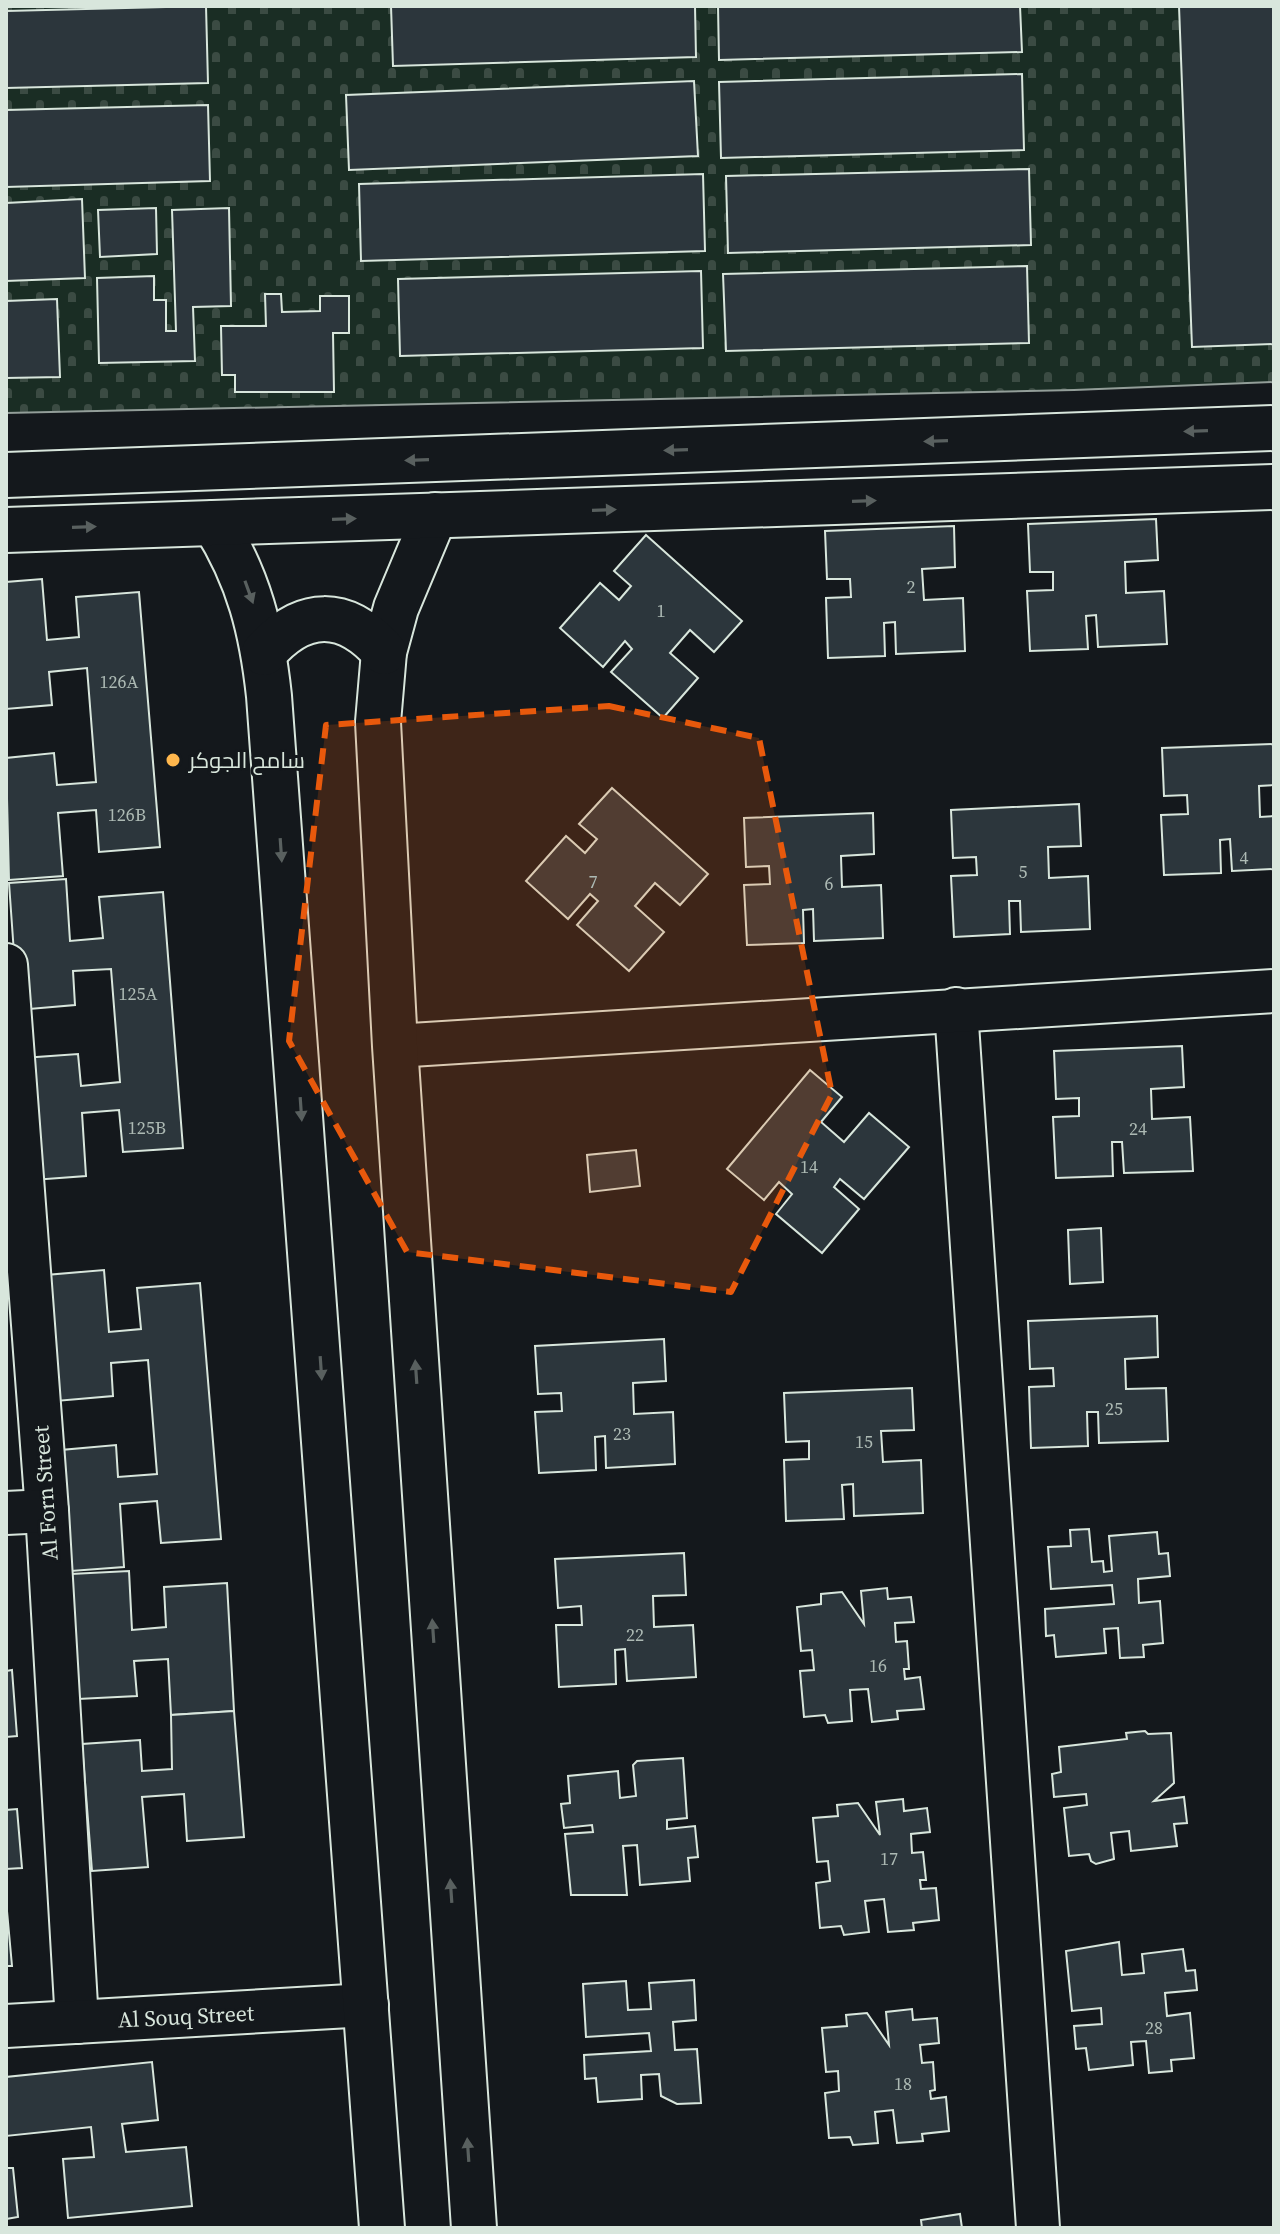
<svg xmlns="http://www.w3.org/2000/svg" width="1280" height="2234" viewBox="0 0 1280 2234" font-family="'Source Serif 4',Cairo,serif">
	<style>
		.cemetery { fill: url(#cemetery-stones); stroke: #939e99; stroke-width: 2 }
		.building { fill: #2c363c; stroke: #d8e6dc; stroke-width: 2 }
		.lines { fill: none; stroke-linecap: round; stroke-linejoin: round }
		.street-casing { stroke: #d8e6dc; stroke-width: 46 }
		.secondary-casing { stroke: #d8e6dc; stroke-width: 48 }
		.street { stroke: #14181c; stroke-width: 42 }
		.secondary { stroke: #14181c; stroke-width: 44 }
		.oneway { fill: #59605f }
		.marked { fill: #e8590c; fill-opacity: 0.2; stroke: #e8590c; stroke-width: 6; stroke-dasharray: 16 10; stroke-linejoin: round }
		.poi-dot { fill: #ffb74d; stroke: #14181c; stroke-width: 3 }
		.labels { text-anchor: middle; stroke-width: 6; stroke-linejoin: round; paint-order: stroke }
		.number-label { font-size: 18px; fill: #adbab4 }
		.poi-label { font-size: 22px; fill: #d8e6dc; stroke: #14181c; text-anchor: start }
		.street-label { font-size: 22px; fill: #d8e6dc; stroke: #14181c }
	</style>
	<defs>
		<pattern id="cemetery-stones" width="16" height="16" patternUnits="userSpaceOnUse" patternTransform="scale(2)"><rect width="16" height="16" fill="#1a2d24"/><path d="M2 7V4a2 2 0 0 1 4 0v3zM10 15v-3a2 2 0 0 1 4 0v3z" fill="#3b4b43"/></pattern>
	</defs>
	<rect width="100%" height="100%" fill="#14181c"/>
	<polygon class="cemetery" points="6,6 1274,6 1274,382 1074,390 6,413"/>
	<g class="building">
		<polygon points="206,6 208,83 6,88 6,11"/>
		<polygon points="391,6 695,6 696,57 393,66"/>
		<polygon points="718,6 1020,6 1022,52 719,60"/>
		<polygon points="1179,6 1274,6 1274,344 1192,347"/>
		<polygon points="1022,74 1024,150 721,158 719,82"/>
		<polygon points="694,81 698,156 349,170 346,95"/>
		<polygon points="208,105 210,181 6,187 6,110"/>
		<polygon points="1029,169 1031,245 728,253 726,176"/>
		<polygon points="703,174 705,251 361,261 359,184"/>
		<polygon points="82,199 85,278 6,281 6,203"/>
		<polygon points="156,208 157,254 100,257 98,210"/>
		<polygon points="229,208 231,306 193,307 195,361 99,363 97,278 154,276 154,300 166,300 166,331 176,331 172,210"/>
		<polygon points="1027,266 1029,343 726,351 723,274"/>
		<polygon points="701,271 703,348 400,356 398,279"/>
		<polygon points="265,294 281,294 282,312 320,311 320,296 349,296 349,333 333,333 334,392 235,392 235,375 222,375 221,326 266,326"/>
		<polygon points="57,299 60,377 6,378 6,301"/>
		<polygon points="1156,519 1158,560 1125,562 1126,593 1164,591 1167,644 1098,647 1096,615 1086,616 1088,649 1030,651 1027,591 1053,590 1053,572 1030,572 1028,524"/>
		<polygon points="954,526 955,567 922,569 924,600 963,598 965,651 896,654 895,622 884,623 885,656 828,658 826,598 851,597 850,579 827,579 825,531"/>
		<polygon points="646,535 742,621 714,652 690,630 670,653 698,678 663,718 611,672 632,649 625,641 603,667 560,628 600,583 619,600 631,586 614,571"/>
		<polygon points="42,579 47,640 79,637 76,597 139,592 160,847 99,852 96,810 58,813 63,876 9,880 6,758 54,753 57,785 96,782 87,668 49,672 52,705 6,709 6,582"/>
		<polygon points="1274,744 1274,785 1259,786 1260,817 1274,816 1274,869 1232,871 1230,839 1220,840 1221,873 1164,875 1161,815 1188,814 1187,795 1164,796 1162,748"/>
		<polygon points="612,788 708,874 680,905 655,883 635,906 664,932 629,971 577,925 598,901 590,894 568,919 526,881 566,836 585,853 597,839 579,824"/>
		<polygon points="1079,804 1081,846 1048,847 1049,878 1088,876 1090,929 1021,932 1020,901 1009,901 1010,934 954,937 951,876 977,875 976,857 953,858 951,810"/>
		<polygon points="873,813 874,854 841,856 842,887 881,885 883,938 814,941 813,909 803,910 804,943 747,945 744,885 770,884 769,866 746,867 744,818"/>
		<polygon points="66,879 70,941 103,938 99,897 163,892 183,1148 123,1152 119,1110 82,1113 86,1176 33,1180 23,1058 78,1054 81,1086 120,1082 111,969 73,971 75,1005 18,1010 9,883"/>
		<polygon points="1182,1046 1184,1087 1151,1089 1152,1119 1190,1117 1193,1171 1124,1173 1122,1142 1112,1142 1113,1176 1056,1178 1053,1117 1079,1116 1079,1098 1056,1099 1054,1051"/>
		<polygon points="810,1070 842,1097 821,1122 844,1142 869,1113 909,1147 864,1199 840,1179 834,1187 859,1209 822,1253 776,1214 792,1194 779,1182 764,1200 727,1169"/>
		<polygon points="636,1150 640,1186 590,1192 587,1155"/>
		<polygon points="1101,1228 1103,1282 1070,1284 1068,1230"/>
		<polygon points="104,1270 109,1332 141,1329 137,1288 200,1283 221,1539 161,1543 157,1501 120,1504 124,1567 71,1571 61,1450 116,1445 118,1477 157,1474 148,1360 111,1363 113,1396 56,1401 46,1275"/>
		<polygon points="1157,1316 1158,1357 1125,1359 1126,1389 1166,1388 1168,1441 1099,1443 1098,1412 1087,1412 1088,1446 1031,1448 1029,1387 1054,1386 1053,1368 1030,1369 1028,1321"/>
		<polygon points="664,1339 666,1381 633,1383 634,1414 673,1412 675,1464 606,1468 605,1436 595,1437 596,1470 539,1473 535,1412 562,1411 561,1393 538,1394 535,1346"/>
		<polygon points="912,1388 914,1430 881,1431 883,1462 921,1460 923,1513 854,1516 853,1484 842,1485 844,1519 786,1521 784,1460 809,1459 809,1441 786,1442 784,1393"/>
		<polygon points="1089,1529 1092,1562 1103,1561 1104,1572 1112,1571 1109,1536 1157,1532 1159,1554 1168,1553 1170,1576 1138,1579 1139,1603 1160,1601 1163,1643 1143,1645 1144,1657 1120,1658 1118,1628 1104,1629 1106,1653 1056,1657 1054,1635 1046,1636 1045,1609 1114,1604 1112,1585 1051,1589 1048,1547 1071,1546 1070,1530"/>
		<polygon points="684,1553 686,1595 653,1596 654,1627 693,1625 696,1677 627,1681 625,1649 615,1650 616,1684 559,1687 556,1625 582,1625 581,1606 558,1608 555,1559"/>
		<polygon points="129,1571 132,1630 166,1627 164,1587 227,1583 234,1711 171,1715 168,1659 134,1661 137,1696 78,1699 71,1574"/>
		<polygon points="887,1588 888,1599 911,1597 914,1622 895,1623 896,1642 907,1641 909,1669 904,1669 905,1679 920,1677 924,1709 897,1711 898,1719 872,1722 868,1689 850,1690 852,1721 828,1723 825,1715 804,1717 800,1671 814,1670 812,1650 801,1651 797,1607 821,1604 821,1594 842,1592 864,1624 861,1591"/>
		<polygon points="12,1670 17,1736 6,1737 6,1671"/>
		<polygon points="234,1711 244,1837 187,1841 184,1794 142,1797 148,1867 92,1871 82,1744 140,1740 142,1771 172,1769 171,1715"/>
		<polygon points="1145,1731 1148,1734 1171,1733 1174,1783 1154,1801 1184,1797 1187,1823 1174,1824 1177,1846 1131,1851 1129,1831 1111,1833 1114,1859 1096,1864 1091,1861 1089,1854 1069,1856 1064,1808 1087,1805 1086,1794 1054,1797 1052,1774 1061,1772 1059,1747 1127,1739 1126,1733"/>
		<polygon points="683,1758 687,1818 667,1820 667,1829 695,1826 698,1857 688,1858 690,1881 640,1885 637,1845 623,1846 627,1895 571,1895 565,1834 593,1832 592,1825 564,1828 561,1804 570,1803 568,1776 618,1771 620,1798 636,1796 633,1765 637,1761"/>
		<polygon points="903,1799 904,1811 927,1808 930,1832 911,1834 912,1853 923,1852 926,1880 920,1880 921,1889 936,1888 939,1920 913,1923 914,1930 888,1932 884,1899 865,1901 869,1932 844,1935 841,1926 820,1928 816,1883 830,1881 828,1861 817,1862 813,1818 838,1816 837,1805 858,1803 880,1835 876,1802"/>
		<polygon points="17,1809 22,1868 6,1869 6,1810"/>
		<polygon points="6,1900 12,1966 6,1966"/>
		<polygon points="1119,1942 1122,1975 1144,1973 1142,1954 1183,1949 1186,1971 1195,1970 1197,1990 1165,1993 1167,2016 1190,2013 1194,2058 1171,2060 1172,2071 1149,2073 1146,2041 1131,2042 1133,2065 1089,2070 1086,2048 1076,2049 1074,2026 1102,2024 1101,2008 1072,2011 1066,1951"/>
		<polygon points="694,1980 696,2020 673,2022 675,2050 697,2049 701,2103 677,2104 661,2096 659,2074 641,2075 642,2099 598,2102 596,2078 585,2079 584,2055 651,2051 649,2033 586,2037 583,1984 626,1981 628,2010 651,2009 649,1983"/>
		<polygon points="912,2009 913,2020 937,2018 939,2043 920,2045 922,2063 933,2062 935,2090 930,2091 931,2099 946,2097 949,2131 922,2134 923,2141 897,2143 893,2110 875,2112 878,2143 853,2145 850,2137 829,2138 825,2093 839,2091 838,2071 826,2072 822,2028 847,2026 846,2015 867,2013 889,2045 886,2012"/>
		<polygon points="152,2062 158,2120 122,2124 126,2152 186,2147 192,2206 68,2218 63,2159 94,2157 91,2127 6,2136 6,2077"/>
		<polygon points="6,2168 13,2168 18,2217 6,2219"/>
		<polygon points="960,2214 962,2228 922,2228 921,2220"/>
	</g>
	<g class="lines">
		<defs>
			<g id="street">
				<polyline points="6,965 47,1511 77,2022"/>
				<polyline points="956,1009 1038,2228"/>
				<polyline points="395,1046 1274,991"/>
				<polyline points="6,1513 47,1511"/>
				<polyline points="6,2026 367,2005"/>
			</g>
			<g id="secondary">
				<polyline points="6,475 1274,428"/>
				<polyline points="435,515 396,608 384,652 378,722 395,1046 474,2228"/>
				<path d="M214 523C249 578 262 631 269 696L382 2228"/>
				<polyline points="6,530 1274,487"/>
				<path d="M264 653C303 608 345 608 384 652"/>
			</g>
		</defs>
		<use href="#street" class="street-casing"/>
		<use href="#secondary" class="secondary-casing"/>
		<use href="#street" class="street"/>
		<use href="#secondary" class="secondary"/>
	</g>
	<defs><path id="oneway-solid" d="M-6-.8H1V-3.2L6.5 0L1 3.2V.8H-6Z" transform="scale(2)"/></defs>
	<g class="oneway">
		<use href="#oneway-solid" transform="translate(1196 431) rotate(178)"/>
		<use href="#oneway-solid" transform="translate(936 441) rotate(178)"/>
		<use href="#oneway-solid" transform="translate(676 450) rotate(178)"/>
		<use href="#oneway-solid" transform="translate(417 460) rotate(178)"/>
		<use href="#oneway-solid" transform="translate(864 501) rotate(-2)"/>
		<use href="#oneway-solid" transform="translate(604 510) rotate(-2)"/>
		<use href="#oneway-solid" transform="translate(344 519) rotate(-2)"/>
		<use href="#oneway-solid" transform="translate(84 527) rotate(-2)"/>
		<use href="#oneway-solid" transform="translate(249 592) rotate(70)"/>
		<use href="#oneway-solid" transform="translate(281 850) rotate(86)"/>
		<use href="#oneway-solid" transform="translate(301 1109) rotate(86)"/>
		<use href="#oneway-solid" transform="translate(321 1368) rotate(86)"/>
		<use href="#oneway-solid" transform="translate(416 1372) rotate(-94)"/>
		<use href="#oneway-solid" transform="translate(433 1631) rotate(-94)"/>
		<use href="#oneway-solid" transform="translate(451 1891) rotate(-94)"/>
		<use href="#oneway-solid" transform="translate(468 2150) rotate(-94)"/>
	</g>
	<path class="marked" d="M609 706 759 738 832 1094 731 1292 407 1252 289 1041 326 725Z"/>
	<circle class="poi-dot" cx="173" cy="760" r="8"/>
	<g class="labels">
		<g class="number-label">
			<text x="911" y="593">2</text>
			<text x="661" y="617">1</text>
			<text x="119" y="688">126A</text>
			<text x="127" y="821">126B</text>
			<text x="1244" y="864">4</text>
			<text x="1023" y="878">5</text>
			<text x="593" y="888">7</text>
			<text x="829" y="890">6</text>
			<text x="138" y="1000">125A</text>
			<text x="147" y="1134">125B</text>
			<text x="1138" y="1135">24</text>
			<text x="809" y="1173">14</text>
			<text x="1114" y="1415">25</text>
			<text x="622" y="1440">23</text>
			<text x="864" y="1448">15</text>
			<text x="635" y="1641">22</text>
			<text x="878" y="1672">16</text>
			<text x="889" y="1865">17</text>
			<text x="1154" y="2034">28</text>
			<text x="903" y="2090">18</text>
		</g>
		<g class="poi-label">
			<text x="189" y="768">سامح الجوكر</text>
		</g>
		<g class="street-label">
			<text transform="translate(45 1493) rotate(-94)" y="8">Al Forn Street</text>
			<text transform="translate(186 2016) rotate(-3)" y="8">Al Souq Street</text>
		</g>
	</g>
	<rect width="1280" height="2234" fill="none" stroke="#d8e6dc" stroke-width="16"/>
</svg>
